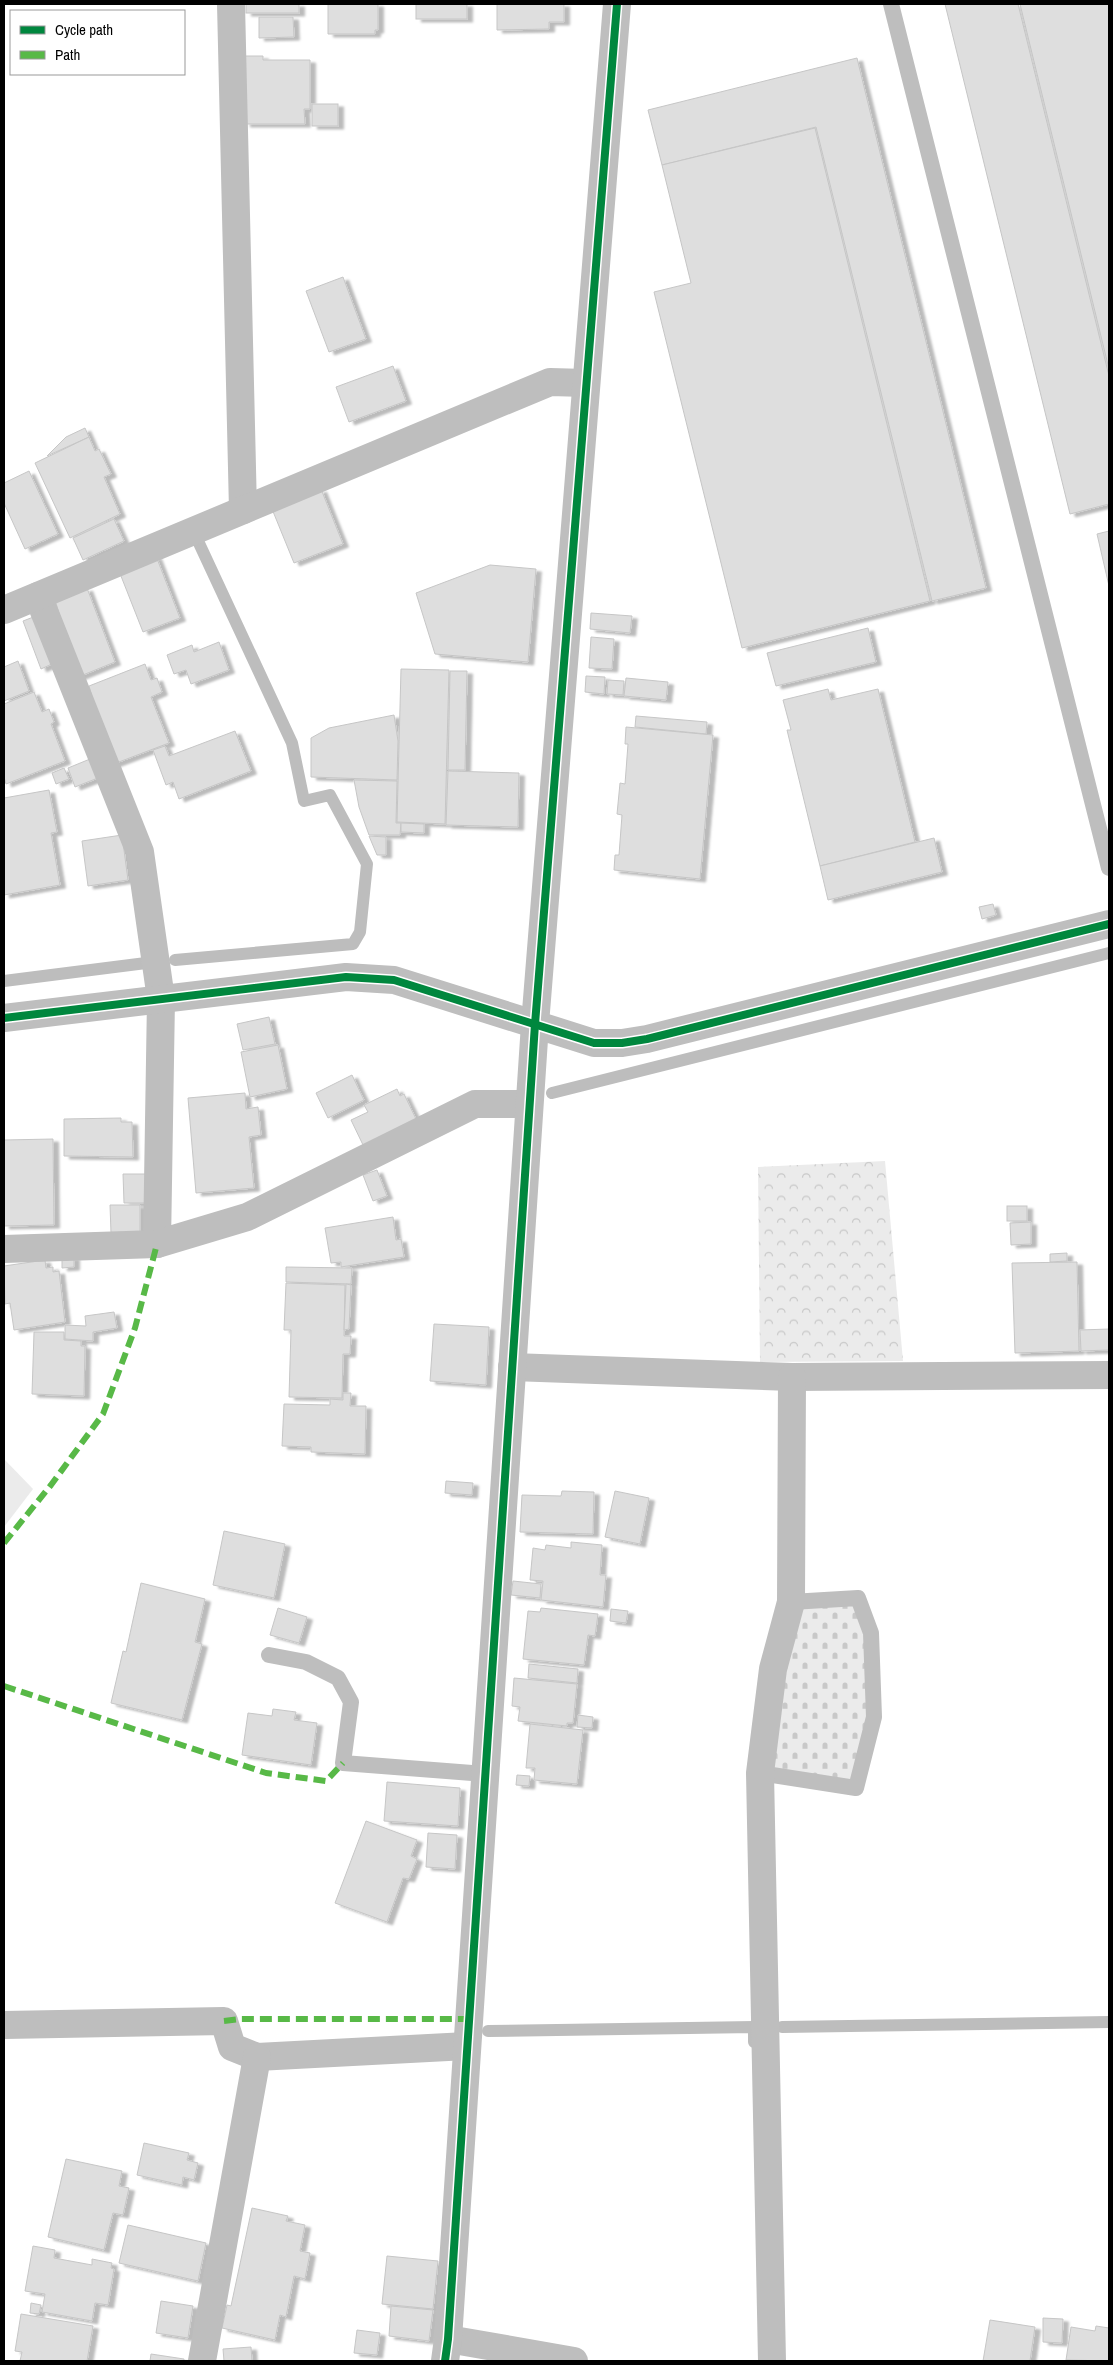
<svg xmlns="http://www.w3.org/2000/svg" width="1113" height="2365" viewBox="0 0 1113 2365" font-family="'Archivo Narrow',sans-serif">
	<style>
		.green { fill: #ebebeb }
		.forest { fill: url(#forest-crowns) }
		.cemetery { fill: url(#cemetery-stones) }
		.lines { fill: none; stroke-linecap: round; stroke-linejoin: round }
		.stream { stroke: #bdbdbd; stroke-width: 12 }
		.building { fill: #dedede; stroke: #c6c6c6; filter: url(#shadow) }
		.service { stroke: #bebebe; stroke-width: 16 }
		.minor { stroke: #bebebe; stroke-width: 28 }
		.tertiary { stroke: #bebebe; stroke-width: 28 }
		.quiet { stroke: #58b947; stroke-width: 6; stroke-dasharray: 12 6; stroke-linecap: butt }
		.cycleway-casing { stroke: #fff; stroke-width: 11 }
		.cycleway { stroke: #00873e; stroke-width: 8 }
	</style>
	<defs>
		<pattern id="forest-crowns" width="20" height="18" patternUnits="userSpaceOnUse" patternTransform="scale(1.25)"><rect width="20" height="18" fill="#ebebeb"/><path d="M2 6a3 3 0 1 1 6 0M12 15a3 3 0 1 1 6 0" fill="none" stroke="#c8c8c8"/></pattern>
		<pattern id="cemetery-stones" width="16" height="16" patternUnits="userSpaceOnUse" patternTransform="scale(1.25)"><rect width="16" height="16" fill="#ebebeb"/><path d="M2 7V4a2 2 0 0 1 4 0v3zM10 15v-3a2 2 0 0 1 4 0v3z" fill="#c8c8c8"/></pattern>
		<filter id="shadow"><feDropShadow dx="5.5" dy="3" stdDeviation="1" flood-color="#0004"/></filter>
	</defs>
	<rect width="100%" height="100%" fill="#fff"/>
	<polygon class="green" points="4,1459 33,1489 4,1527"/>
	<polygon class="forest" points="885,1161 903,1361 760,1362 758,1167"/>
	<polygon class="cemetery" points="852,1604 865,1634 867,1715 851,1782 771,1768 785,1666 801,1607"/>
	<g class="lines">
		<g class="stream">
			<polyline points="175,960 353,944 360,932 367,864 330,795 304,801 292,743 198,541"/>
			<polyline points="4,981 146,963"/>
			<polyline points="552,1093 1109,953"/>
			<polyline points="782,2027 1109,2022"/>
			<polyline points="488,2031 754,2027 754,2042"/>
		</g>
	</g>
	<g class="building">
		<rect x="246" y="4" width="53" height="9"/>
		<polygon points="328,4 378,4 378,30 375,30 375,34 328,34"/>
		<rect x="416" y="4" width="51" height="15"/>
		<polygon points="497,4 564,4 564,22 549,22 549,29 497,30"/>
		<polygon points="945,4 1018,4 1109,376 1109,504 1070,514"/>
		<polygon points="1020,4 1109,4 1109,369"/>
		<polygon points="259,17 293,17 294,37 259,38"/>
		<polygon points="245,56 263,56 263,60 310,60 310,109 304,109 305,124 245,124"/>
		<polygon points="857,58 986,588 932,601 816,127 662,165 648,110"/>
		<rect x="312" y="104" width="26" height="22"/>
		<polygon points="815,128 930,601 742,648 654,292 691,283 662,165"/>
		<polygon points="343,277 366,339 329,352 306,291"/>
		<polygon points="393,366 406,401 349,422 336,387"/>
		<polygon points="85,428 89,437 47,456 66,437"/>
		<polygon points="89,437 95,451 99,449 111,474 104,477 120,514 70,538 35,463"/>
		<polygon points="29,471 58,534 25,549 4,503 4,483"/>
		<polygon points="321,489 343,544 294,563 272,509"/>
		<polygon points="114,519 124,541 83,560 73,538"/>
		<polygon points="1109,531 1109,586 1097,534"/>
		<polygon points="156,556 180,618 143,632 119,571"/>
		<polygon points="490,565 536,569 528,662 435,654 416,593"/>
		<polygon points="87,588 115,662 78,677 55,600"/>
		<polygon points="591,613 632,616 630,633 590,629"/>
		<polygon points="36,616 54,663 41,669 23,621"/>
		<polygon points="868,628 876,662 776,686 767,653"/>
		<polygon points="591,637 614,639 612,669 589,668"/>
		<polygon points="219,642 229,670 191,684 186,670 174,674 167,655 192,645 194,652"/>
		<polygon points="18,661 29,691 4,701 4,667"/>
		<polygon points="145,664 151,680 157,678 162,692 151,697 169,743 111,765 89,686"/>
		<polygon points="401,669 449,670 445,824 397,822"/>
		<polygon points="450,671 467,671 465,770 448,770"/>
		<polygon points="586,676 605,677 604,694 585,692"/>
		<polygon points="626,678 668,682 666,700 624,696"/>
		<polygon points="608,680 624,681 623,695 607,694"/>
		<polygon points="828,689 831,700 878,689 915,842 820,866 787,730 791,730 783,700"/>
		<polygon points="34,692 42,712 49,709 54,722 51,724 65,761 6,784 4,777 4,704"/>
		<polygon points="394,715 398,741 397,780 311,777 311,738 329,728"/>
		<polygon points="636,716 707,722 706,734 635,727"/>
		<polygon points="626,727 713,735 700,879 614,870 615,855 619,855 622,815 617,814 620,783 625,784 628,744 625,744"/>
		<polygon points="235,731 251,771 179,799 173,782 166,785 153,750 165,746 169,756"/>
		<polygon points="90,759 98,778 75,787 68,768"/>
		<polygon points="64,768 69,779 56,784 52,773"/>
		<polygon points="448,771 519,773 518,827 446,825"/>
		<polygon points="354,780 397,781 396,823 401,823 400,835 369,835 359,807"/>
		<polygon points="49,790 57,832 51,833 60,885 4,895 4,798"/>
		<polygon points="401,823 424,824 424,833 401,832"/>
		<polygon points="122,835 128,880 88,886 82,841"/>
		<polygon points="369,836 386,837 386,855 377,855"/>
		<polygon points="934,838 942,872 828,900 820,866"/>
		<polygon points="993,904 996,915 982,919 979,907"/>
		<polygon points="269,1017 275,1044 243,1050 237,1024"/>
		<polygon points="278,1045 287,1089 250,1097 241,1052"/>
		<polygon points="352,1075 364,1100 328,1118 316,1093"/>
		<polygon points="397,1089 400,1096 404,1094 417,1121 364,1147 351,1120 368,1112 364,1105"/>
		<polygon points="245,1093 246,1109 258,1107 261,1135 249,1137 254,1188 196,1193 188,1098"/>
		<polygon points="121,1118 121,1122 132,1122 133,1157 64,1156 64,1119"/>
		<polygon points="53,1139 54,1225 4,1226 4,1140"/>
		<polygon points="377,1170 387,1196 373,1201 363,1175"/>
		<polygon points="123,1174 146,1174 147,1203 124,1203"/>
		<polygon points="110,1205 140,1205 140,1232 111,1233"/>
		<rect x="1007" y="1206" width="20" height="15"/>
		<polygon points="393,1217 396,1240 401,1239 404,1257 341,1267 341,1262 331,1263 325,1228"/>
		<polygon points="1031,1222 1031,1244 1011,1245 1010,1223"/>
		<polygon points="1067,1253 1067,1261 1050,1262 1050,1254"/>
		<polygon points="62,1257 74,1257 74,1267 62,1268"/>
		<polygon points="45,1260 46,1268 53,1267 53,1272 59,1271 65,1322 14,1330 10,1303 5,1304 4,1266"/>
		<polygon points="1077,1262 1079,1351 1015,1353 1012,1263"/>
		<polygon points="286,1267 352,1268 351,1284 286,1282"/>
		<polygon points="286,1283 345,1285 344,1336 351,1336 350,1354 343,1354 342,1398 289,1397 291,1330 284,1330"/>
		<polygon points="346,1284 351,1285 349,1329 344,1330"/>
		<polygon points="114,1312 117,1328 93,1332 93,1341 65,1339 65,1325 86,1326 85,1316"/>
		<polygon points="434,1324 489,1327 486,1385 430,1381"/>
		<polygon points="1109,1329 1109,1350 1081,1351 1080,1330"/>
		<polygon points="34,1332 64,1332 64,1340 81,1341 81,1346 85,1346 84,1396 32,1394"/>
		<polygon points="343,1393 351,1393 350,1406 366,1406 365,1454 311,1452 311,1447 282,1446 284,1404 330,1405 330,1399 343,1400"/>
		<polygon points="446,1481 473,1483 472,1495 445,1493"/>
		<polygon points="562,1491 594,1492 593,1534 520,1532 522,1495 561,1496"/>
		<polygon points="615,1491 649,1498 640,1544 605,1537"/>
		<polygon points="224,1531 285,1544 274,1598 213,1585"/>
		<polygon points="571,1542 602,1545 600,1575 606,1575 603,1607 541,1600 543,1581 530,1580 533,1548 545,1550 546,1545 571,1548"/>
		<polygon points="513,1581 541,1584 540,1598 511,1595"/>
		<polygon points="141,1583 205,1599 195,1642 202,1644 182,1720 111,1703 123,1651 126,1652"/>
		<polygon points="278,1608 307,1617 299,1643 270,1635"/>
		<polygon points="541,1608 598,1614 595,1636 588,1635 584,1665 523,1659 528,1611 540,1612"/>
		<polygon points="611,1609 628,1611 626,1623 610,1621"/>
		<polygon points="529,1664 578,1669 577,1683 528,1678"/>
		<polygon points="514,1678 577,1684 573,1723 567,1723 567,1726 518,1721 520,1707 512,1706"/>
		<polygon points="273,1709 296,1712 294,1720 317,1723 311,1765 242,1755 248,1713 272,1716"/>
		<polygon points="578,1715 593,1717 592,1728 577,1727"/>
		<polygon points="530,1724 583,1730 577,1784 534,1780 535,1768 526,1768"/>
		<polygon points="517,1775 530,1776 529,1786 516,1785"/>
		<polygon points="387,1782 460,1788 458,1826 384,1821"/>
		<polygon points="366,1821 417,1840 411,1856 417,1859 409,1879 403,1878 387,1922 335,1903"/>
		<polygon points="428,1833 457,1835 455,1869 426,1867"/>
		<polygon points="144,2143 189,2153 187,2160 198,2163 194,2180 183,2177 182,2185 137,2175"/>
		<polygon points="66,2159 122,2171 119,2186 129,2188 123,2215 113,2213 104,2250 48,2237"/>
		<polygon points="252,2208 288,2216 286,2221 305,2225 300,2251 310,2253 305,2279 294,2276 286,2317 280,2315 275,2340 222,2328 227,2305 231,2306"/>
		<polygon points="128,2225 206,2243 198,2281 119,2263"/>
		<polygon points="33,2246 55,2250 54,2258 92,2265 92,2259 112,2263 111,2268 114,2269 108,2305 95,2303 92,2321 42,2312 45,2294 25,2291"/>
		<polygon points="387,2256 438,2261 433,2309 382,2304"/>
		<polygon points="161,2301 193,2306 188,2338 156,2333"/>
		<polygon points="31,2303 41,2305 39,2314 30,2313"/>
		<polygon points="391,2306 433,2310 429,2341 389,2336"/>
		<polygon points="21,2314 93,2326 87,2361 20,2361 22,2352 15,2351"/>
		<polygon points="1043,2318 1063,2319 1062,2343 1043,2342"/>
		<polygon points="990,2320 1035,2327 1030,2361 983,2361"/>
		<polygon points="1096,2326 1109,2328 1109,2361 1066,2360 1071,2327 1095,2331"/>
		<polygon points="357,2330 380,2333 377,2355 354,2353"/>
		<polygon points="251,2347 252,2361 224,2361 223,2349"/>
		<polygon points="151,2354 184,2359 184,2361 150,2361"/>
	</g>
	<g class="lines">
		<g class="service">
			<polyline points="891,4 1109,868"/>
			<polyline points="269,1655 306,1662 338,1678 351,1702 343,1763 485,1774"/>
			<polyline points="760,1773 856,1788 874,1717 871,1633 858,1598 791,1602"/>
		</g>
		<g class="minor">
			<polyline points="231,4 243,510"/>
			<polyline points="38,596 140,852 161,999 157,1244"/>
			<polyline points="4,610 550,382 586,383"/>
			<polyline points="4,1249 157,1244 247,1217 475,1104 529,1104"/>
			<polyline points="512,1367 792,1377 1109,1375"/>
			<polyline points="4,2025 224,2021 232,2047 257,2057 467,2046"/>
			<polyline points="448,2339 574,2361"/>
			<polyline points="202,2361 257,2057"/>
			<polyline points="445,2361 448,2339 535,1024"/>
			<polyline points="772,2361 760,1773 773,1669 791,1602 792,1377"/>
		</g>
		<g class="tertiary">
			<polyline points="4,1018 346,977 394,980 594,1043 622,1043 647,1039 1109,924"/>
			<polyline points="535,1024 617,4"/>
		</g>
		<g class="quiet">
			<polyline points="4,1543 51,1485 103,1414 135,1328 157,1244"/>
			<polyline points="4,1686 266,1773 326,1781 343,1763"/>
			<polyline points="224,2021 241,2019 469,2019"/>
		</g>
		<defs>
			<g id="cycleway">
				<polyline points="4,1018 346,977 394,980 594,1043 622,1043 647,1039 1109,924"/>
				<polyline points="445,2361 448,2339 535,1024 617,4"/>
			</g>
		</defs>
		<use href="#cycleway" class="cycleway-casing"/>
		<use href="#cycleway" class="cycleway"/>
	</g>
	<rect width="1113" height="2365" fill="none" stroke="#000000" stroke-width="10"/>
	<rect x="10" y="10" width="175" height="65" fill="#ffffff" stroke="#999999"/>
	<rect x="20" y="26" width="25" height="8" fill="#00873e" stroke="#999999"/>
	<text x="55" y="35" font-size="15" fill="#000000">Cycle path</text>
	<rect x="20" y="51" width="25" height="8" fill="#58b947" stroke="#999999"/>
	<text x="55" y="60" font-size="15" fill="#000000">Path</text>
</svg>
